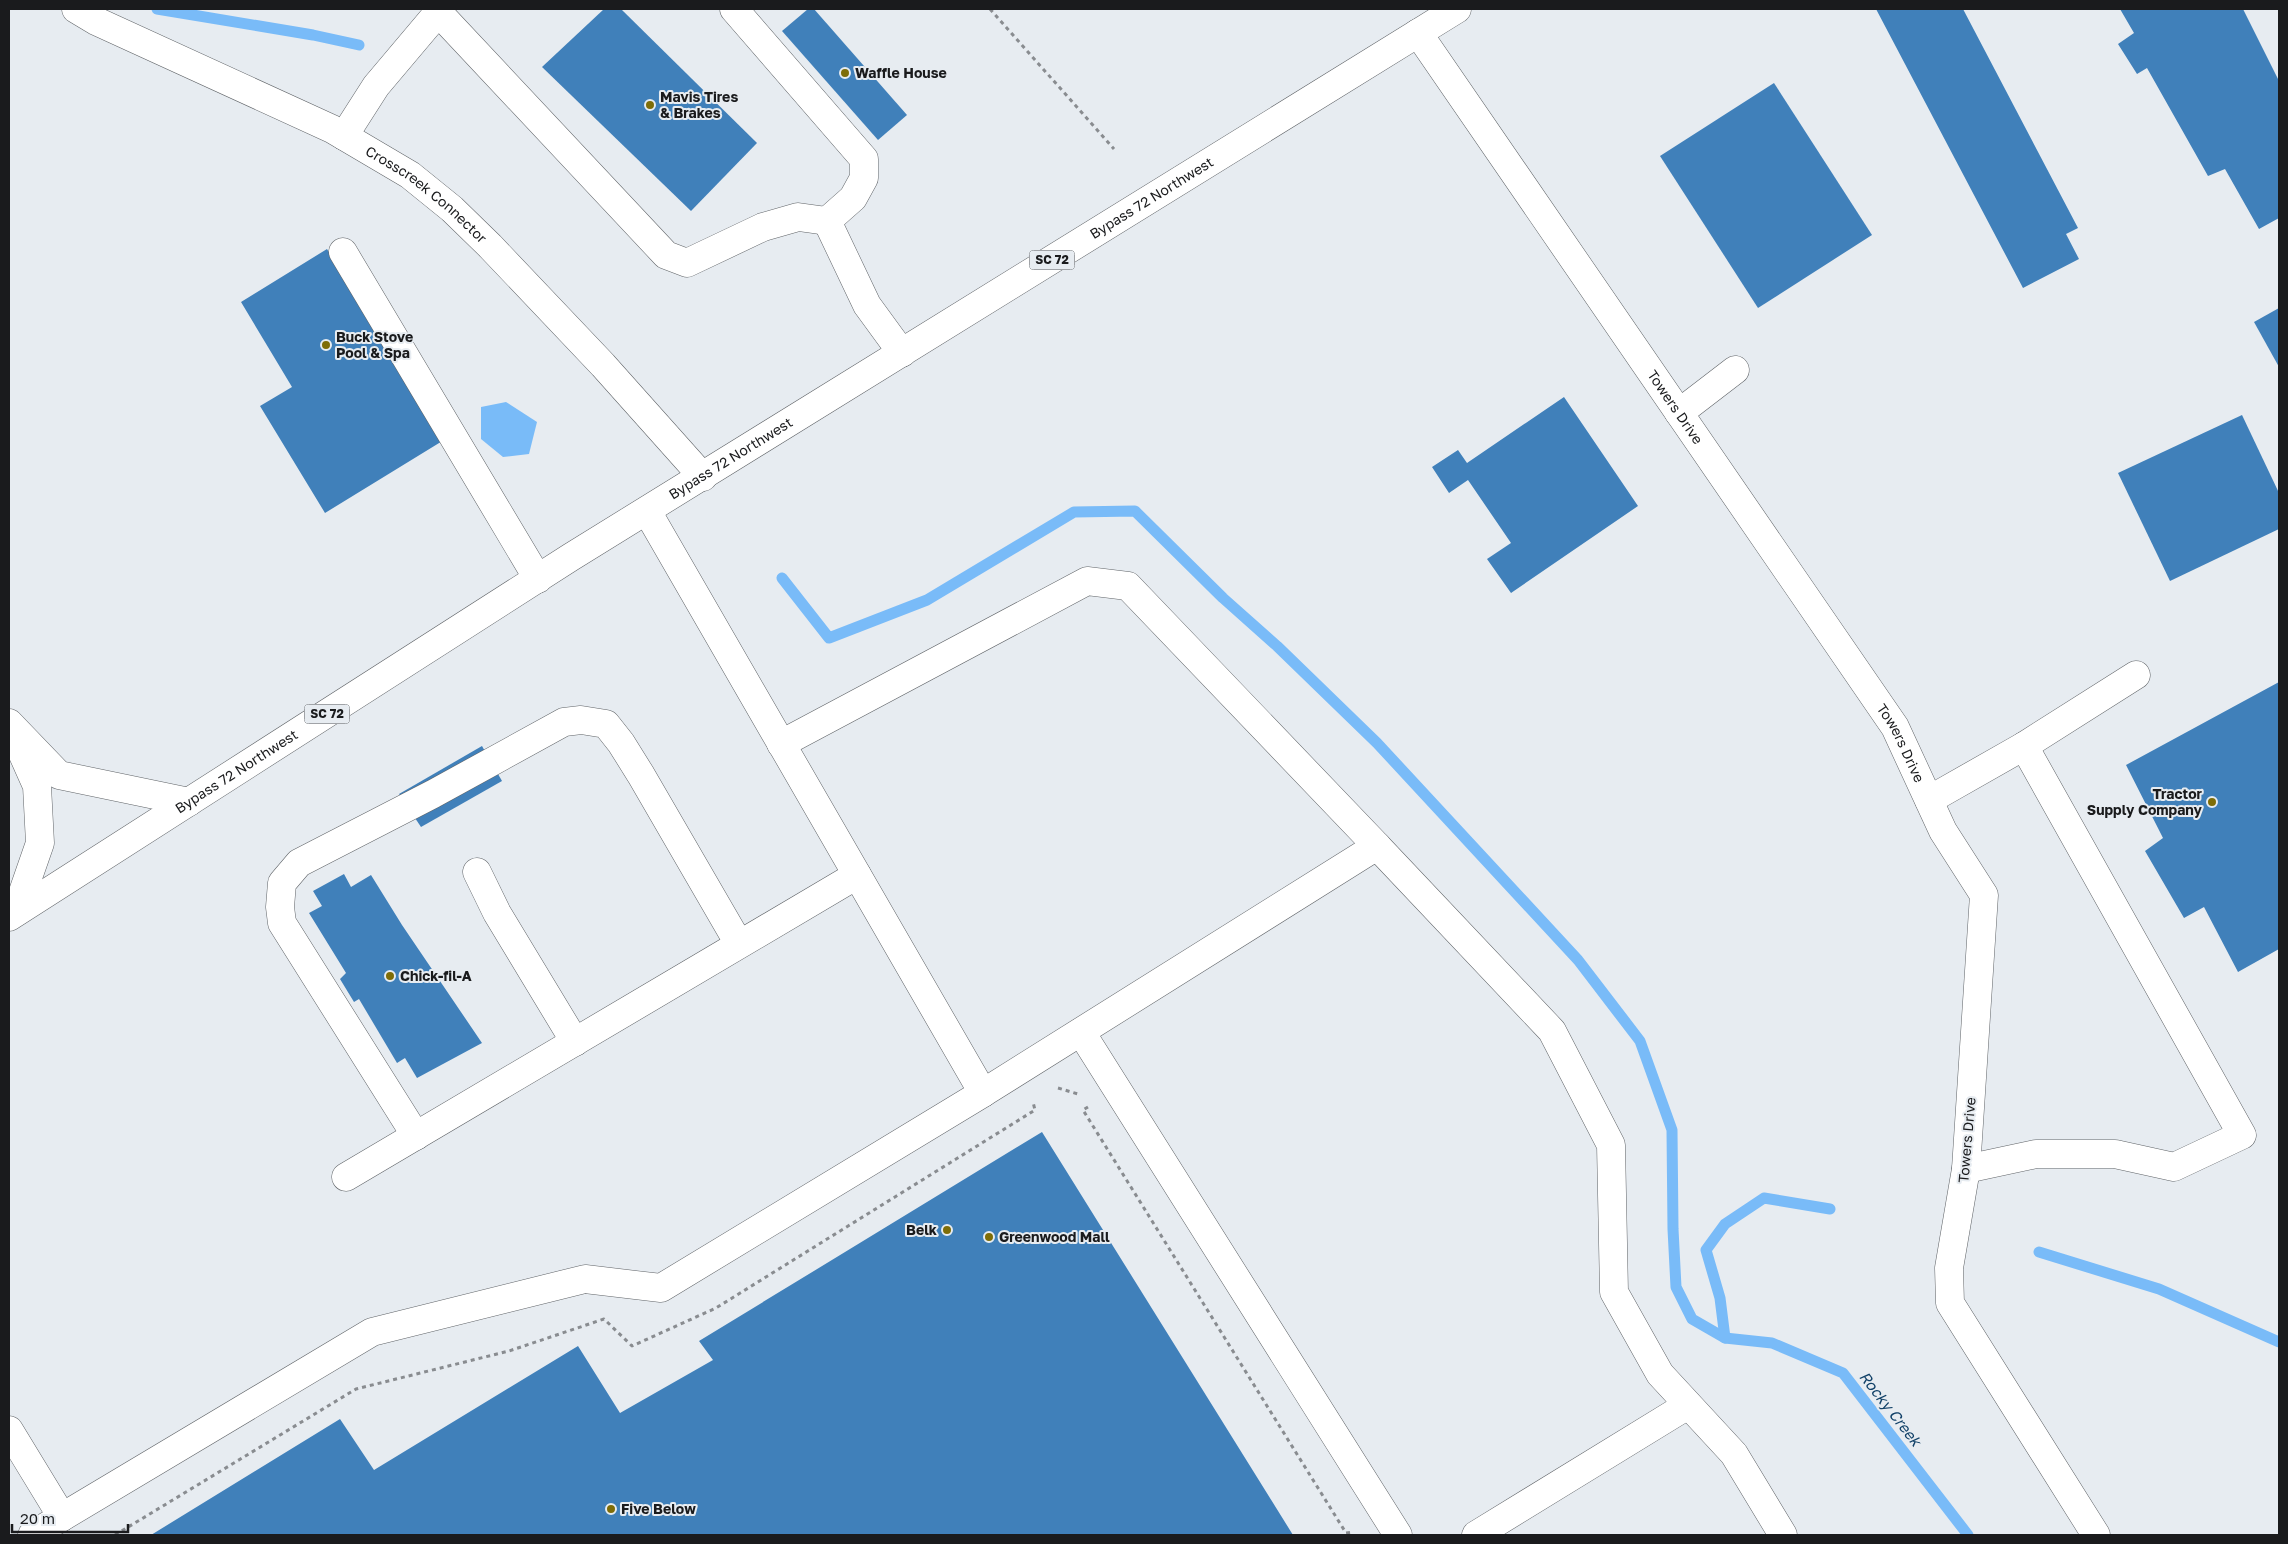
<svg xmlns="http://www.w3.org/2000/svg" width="2288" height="1544" viewBox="0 0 2288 1544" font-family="'Golos Text',sans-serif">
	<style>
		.water { fill: #79bbf8 }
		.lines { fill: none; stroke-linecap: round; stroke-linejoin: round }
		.stream { stroke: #79bbf8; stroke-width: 11 }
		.building { fill: #4080ba }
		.minor-casing { stroke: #606468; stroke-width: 29 }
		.highway-casing { stroke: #606468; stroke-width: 29 }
		.path { stroke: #898c90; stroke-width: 3; stroke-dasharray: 4 4; stroke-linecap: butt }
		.minor { stroke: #fff; stroke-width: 28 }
		.highway { stroke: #fff; stroke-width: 28 }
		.poi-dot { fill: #7e6d08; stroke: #e7ecf1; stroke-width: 2 }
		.labels { text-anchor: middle; stroke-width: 4; stroke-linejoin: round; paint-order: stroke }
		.shield { fill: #e7ecf1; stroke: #585a5d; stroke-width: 1 }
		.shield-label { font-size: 12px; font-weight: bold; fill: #1a1b1d }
		.poi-label { font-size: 14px; font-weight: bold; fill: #1a1b1d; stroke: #e7ecf1; text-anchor: start }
		.street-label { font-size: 14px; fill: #1a1b1d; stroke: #e7ecf1 }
		.water-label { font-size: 15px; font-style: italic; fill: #114168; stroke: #e7ecf1 }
	</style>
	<rect width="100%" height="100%" fill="#e7ecf1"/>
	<polygon class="water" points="506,402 537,422 529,454 503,457 481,439 481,407"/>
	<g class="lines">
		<g class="stream">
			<polyline points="157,9 313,35 359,45"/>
			<polyline points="782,578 829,638 927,600 1074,512 1135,511 1223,598 1277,646 1377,743 1578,960 1640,1041 1672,1130 1673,1229 1676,1287 1692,1319 1725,1338 1772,1343 1843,1373 1968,1535"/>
			<polyline points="2039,1252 2159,1289 2279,1342"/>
			<polyline points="1725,1338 1720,1298 1706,1250 1725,1224 1764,1198 1830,1209"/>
		</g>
	</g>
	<g class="building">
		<polygon points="604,9 621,9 757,143 691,211 542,67"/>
		<polygon points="808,9 814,9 907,115 878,140 782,31"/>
		<polygon points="1876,9 1963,9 2078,228 2066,234 2079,259 2023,288"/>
		<polygon points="2120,9 2243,9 2279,81 2279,218 2259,229 2225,169 2208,176 2147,68 2137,74 2118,44 2134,33"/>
		<polygon points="1774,83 1872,235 1758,308 1660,156"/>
		<polygon points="327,249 444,440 325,513 260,406 292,387 241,302"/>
		<polygon points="2279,308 2279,367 2254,322"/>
		<polygon points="1564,397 1638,506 1511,593 1487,559 1511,543 1468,480 1449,493 1432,467 1458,450 1467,463"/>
		<polygon points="2242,415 2279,493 2279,529 2170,581 2118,473"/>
		<polygon points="2279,682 2279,949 2238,972 2204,907 2184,918 2145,851 2163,838 2126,765"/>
		<polygon points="482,746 502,781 421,827 399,794"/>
		<polygon points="344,874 351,887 371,875 402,925 482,1043 417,1078 405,1058 397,1063 359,999 354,1002 340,979 346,973 309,913 322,906 313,891"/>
		<polygon points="1042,1132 1293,1535 151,1535 340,1419 374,1470 578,1346 620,1413 713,1360 699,1341"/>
	</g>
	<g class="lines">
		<defs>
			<g id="minor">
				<path id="s1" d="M76 9 96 21 332 129 410 175 452 209 490 246 603 365 703 477"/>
				<polyline points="734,9 864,159 864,178 853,198 827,221 867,305 902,353"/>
				<polyline points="438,12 666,255 687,263 763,227 798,217 827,221"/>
				<path id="s2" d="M1418 33 1895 727 1943 831 1984 895 1966 1169 1949 1268 1950 1303 2096 1535"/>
				<polyline points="344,136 376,86 441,9"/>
				<polyline points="343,252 538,579"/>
				<polyline points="1679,413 1735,370"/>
				<polyline points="647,511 983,1093 1377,846 1552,1031 1611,1145 1614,1292 1660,1374 1734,1454 1783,1535"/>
				<polyline points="9,723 59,775 189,802"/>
				<polyline points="16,739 37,786 40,843 16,912"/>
				<polyline points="781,744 1087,581 1128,586 1377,846"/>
				<polyline points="2024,746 2136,675"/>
				<polyline points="1929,800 2024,746 2242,1135 2174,1167 2115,1154 2036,1154 1966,1169"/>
				<polyline points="477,872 497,913 575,1042"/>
				<polyline points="1081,1032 1398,1535"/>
				<polyline points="416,1136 282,923 280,907 282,883 299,863 433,794 564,722 581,720 606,724 621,743 641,775 739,944"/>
				<polyline points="346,1177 857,875"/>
				<polyline points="9,1430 62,1517"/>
				<polyline points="32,1535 372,1332 585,1279 661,1288 983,1093"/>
				<polyline points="1476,1535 1688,1405"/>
			</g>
			<g id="highway">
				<path id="s3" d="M9 917 571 557 1457 9"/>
			</g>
		</defs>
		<use href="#minor" class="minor-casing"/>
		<use href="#highway" class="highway-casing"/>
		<g class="path">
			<polyline points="990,9 1114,149"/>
			<polyline points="1058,1088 1078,1094"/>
			<polyline points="1088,1107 1083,1110 1346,1533 1354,1532"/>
			<polyline points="115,1535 356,1389 509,1351 604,1319 632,1346 716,1308 1035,1110 1033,1102"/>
		</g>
		<use href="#minor" class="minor"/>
		<use href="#highway" class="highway"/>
	</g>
	<g class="poi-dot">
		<circle cx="845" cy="73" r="5"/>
		<circle cx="650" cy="105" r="5"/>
		<circle cx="326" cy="345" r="5"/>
		<circle cx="2212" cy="802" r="5"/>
		<circle cx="390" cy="976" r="5"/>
		<circle cx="947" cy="1230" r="5"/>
		<circle cx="989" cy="1237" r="5"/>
		<circle cx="611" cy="1509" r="5"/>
	</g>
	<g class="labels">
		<g class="shield">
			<rect x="1029.5" y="250.5" width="45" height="19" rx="4"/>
			<rect x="304.5" y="704.5" width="45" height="19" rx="4"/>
		</g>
		<g class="shield-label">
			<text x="1052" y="264">SC 72</text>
			<text x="327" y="718">SC 72</text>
		</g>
		<g class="poi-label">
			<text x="855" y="78">Waffle House</text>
			<text x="660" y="102">Mavis Tires<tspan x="660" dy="16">&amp; Brakes</tspan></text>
			<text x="336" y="342">Buck Stove<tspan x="336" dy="16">Pool &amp; Spa</tspan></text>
			<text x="2202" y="799" text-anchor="end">Tractor<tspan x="2202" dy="16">Supply Company</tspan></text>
			<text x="400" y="981">Chick-fil-A</text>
			<text x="937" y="1235" text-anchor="end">Belk</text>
			<text x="999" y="1242">Greenwood Mall</text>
			<text x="621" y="1514">Five Below</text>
		</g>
		<g class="street-label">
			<text dy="5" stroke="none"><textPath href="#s1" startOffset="398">Crosscreek Connector</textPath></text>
			<text dy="5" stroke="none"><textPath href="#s3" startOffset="1350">Bypass 72 Northwest</textPath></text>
			<text dy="5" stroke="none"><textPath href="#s2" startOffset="454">Towers Drive</textPath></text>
			<text dy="5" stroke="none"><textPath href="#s3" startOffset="855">Bypass 72 Northwest</textPath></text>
			<text dy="5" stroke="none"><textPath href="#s2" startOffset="859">Towers Drive</textPath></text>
			<text dy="5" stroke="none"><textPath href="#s3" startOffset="270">Bypass 72 Northwest</textPath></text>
			<text transform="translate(1967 1140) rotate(-85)" y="5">Towers Drive</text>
		</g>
		<g class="water-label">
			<text transform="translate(1890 1409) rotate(52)" y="5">Rocky Creek</text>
		</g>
	</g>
	<rect width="2288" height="1544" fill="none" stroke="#1a1b1d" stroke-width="20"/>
	<path d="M12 1524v8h116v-8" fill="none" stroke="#1a1b1d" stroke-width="2.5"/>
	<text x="20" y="1524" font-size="15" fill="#1a1b1d" stroke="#e7ecf1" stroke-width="4" paint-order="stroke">20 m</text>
</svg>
